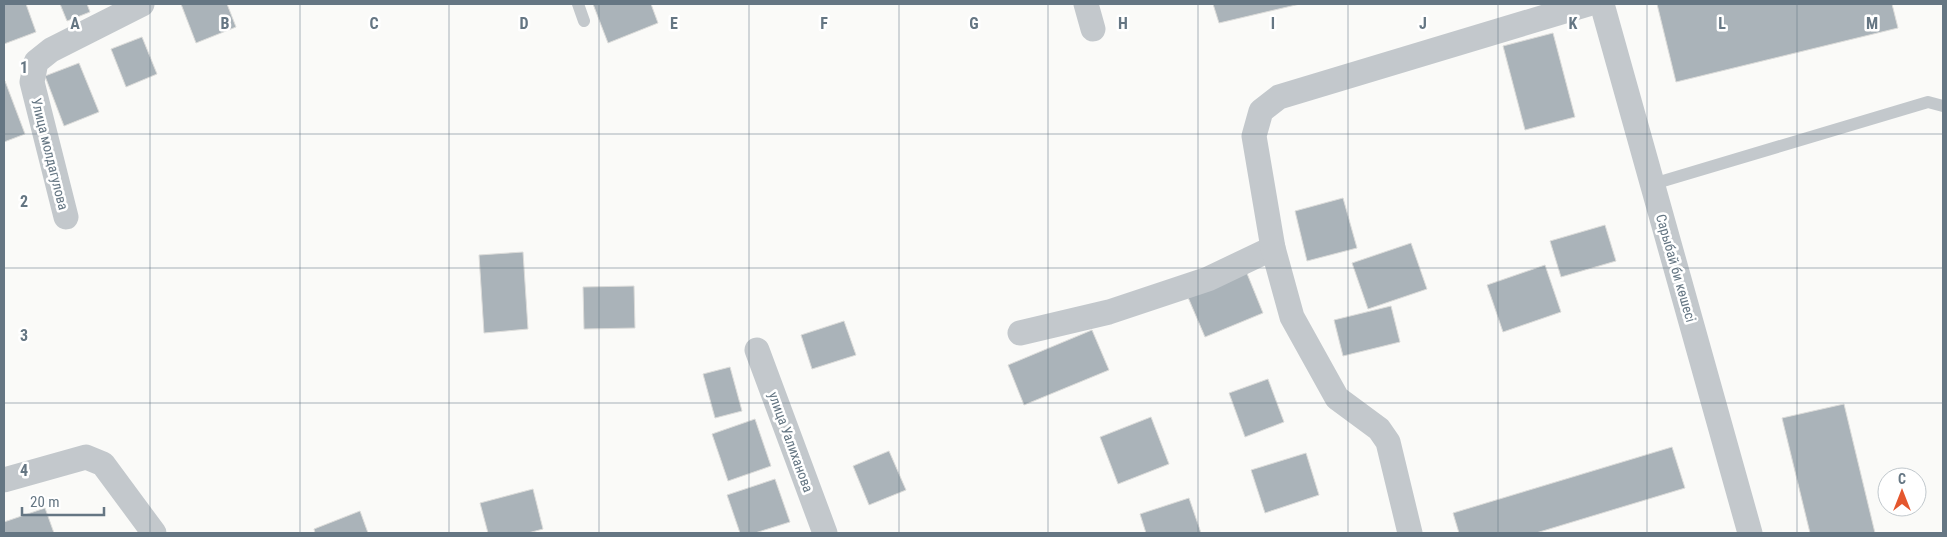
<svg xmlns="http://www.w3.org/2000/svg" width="1947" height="537" viewBox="0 0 1947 537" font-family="'Roboto Condensed',sans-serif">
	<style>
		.building { fill: #aab3b9; stroke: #dcdcda }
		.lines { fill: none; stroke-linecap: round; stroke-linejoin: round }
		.lane { stroke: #c3c8cc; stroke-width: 12 }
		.street { stroke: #c3c8cc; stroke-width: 25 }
		.grid { fill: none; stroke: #657683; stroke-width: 1; stroke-opacity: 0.55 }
		.labels { text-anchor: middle; stroke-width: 5; stroke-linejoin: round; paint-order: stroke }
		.street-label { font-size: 14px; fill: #657683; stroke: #fff }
		.grid-label { font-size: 16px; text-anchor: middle; font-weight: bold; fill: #657683; stroke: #fff; stroke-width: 5; stroke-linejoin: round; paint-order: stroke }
	</style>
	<rect width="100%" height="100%" fill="#fafaf8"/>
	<g class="building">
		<polygon points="4,4 26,4 36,32 4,44"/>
		<polygon points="60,4 87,4 90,12 67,21"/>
		<polygon points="181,4 227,4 236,27 196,43"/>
		<polygon points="593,4 651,4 658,23 608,43"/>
		<polygon points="1213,4 1300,4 1219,23"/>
		<polygon points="1657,4 1892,4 1898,28 1676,82"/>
		<polygon points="1553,33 1575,117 1525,130 1503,46"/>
		<polygon points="142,37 157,74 126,87 111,49"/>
		<polygon points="79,63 99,112 64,126 45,76"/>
		<polygon points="5,81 25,134 4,142 4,82"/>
		<polygon points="1343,198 1357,248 1307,261 1295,211"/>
		<polygon points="1605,225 1616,261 1561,277 1550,241"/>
		<polygon points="1411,243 1427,289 1368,309 1352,263"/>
		<polygon points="523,252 528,329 484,333 479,255"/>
		<polygon points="1545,265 1561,312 1503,332 1487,285"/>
		<polygon points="1246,271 1263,313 1205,337 1187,295"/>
		<polygon points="634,286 635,328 584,329 583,287"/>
		<polygon points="1391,306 1400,342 1343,356 1334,320"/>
		<polygon points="844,321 856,355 812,369 801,335"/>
		<polygon points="1092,330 1109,370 1024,405 1008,365"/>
		<polygon points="730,367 742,411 715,418 703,374"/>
		<polygon points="1268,379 1284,422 1245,437 1229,393"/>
		<polygon points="1844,404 1875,533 1810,533 1782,418"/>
		<polygon points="1151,417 1169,464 1118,484 1100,437"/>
		<polygon points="755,419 771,466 728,481 712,434"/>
		<polygon points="1672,447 1685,488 1536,533 1459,533 1453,513"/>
		<polygon points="889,451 906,490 869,505 853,466"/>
		<polygon points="1306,453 1319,495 1265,513 1251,470"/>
		<polygon points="775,479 790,522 755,533 740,533 727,495"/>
		<polygon points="533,489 543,529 528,533 488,533 480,503"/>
		<polygon points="1189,498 1201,533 1146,533 1140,514"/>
		<polygon points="45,508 54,533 4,533 4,522"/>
		<polygon points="360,511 368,533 315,533 314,529"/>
	</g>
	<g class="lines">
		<g class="lane">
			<polyline points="578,4 584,21"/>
			<polyline points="1653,184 1928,102 1943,106"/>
		</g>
		<g class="street">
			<polyline points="1086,4 1093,29"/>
			<polyline points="1602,4 1750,533"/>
			<polyline points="66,217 32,82 36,62 51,50 142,4"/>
			<polyline points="1020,333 1109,312 1208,279 1273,248"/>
			<polyline points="757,350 825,533"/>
			<polyline points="4,480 86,457 103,464 154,533"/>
			<polyline points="1410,533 1388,442 1379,429 1337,398 1292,317 1273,248 1254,136 1261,111 1279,97 1588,4"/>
		</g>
	</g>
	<path class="grid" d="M150 4V533M300 4V533M449 4V533M599 4V533M749 4V533M899 4V533M1048 4V533M1198 4V533M1348 4V533M1498 4V533M1647 4V533M1797 4V533M4 134H1943M4 268H1943M4 403H1943"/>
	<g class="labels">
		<g class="street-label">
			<text transform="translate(50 154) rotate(76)" y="5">Улица молдагулова</text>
			<text transform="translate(1676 268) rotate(74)" y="5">Сарыбай би көшесі</text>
			<text transform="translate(791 442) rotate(70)" y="5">улица Уалиханова</text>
		</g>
	</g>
	<g class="grid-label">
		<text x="75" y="29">A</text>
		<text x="225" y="29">B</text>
		<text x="374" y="29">C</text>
		<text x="524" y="29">D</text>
		<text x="674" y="29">E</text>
		<text x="824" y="29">F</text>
		<text x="974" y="29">G</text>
		<text x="1123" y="29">H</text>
		<text x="1273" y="29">I</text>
		<text x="1423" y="29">J</text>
		<text x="1573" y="29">K</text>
		<text x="1722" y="29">L</text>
		<text x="1872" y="29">M</text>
		<text x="24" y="73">1</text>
		<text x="24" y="207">2</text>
		<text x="24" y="341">3</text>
		<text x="24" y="476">4</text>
	</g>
	<rect width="1947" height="537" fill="none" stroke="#657683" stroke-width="10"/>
	<g transform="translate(1902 492)"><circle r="24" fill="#ffffff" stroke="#c1c8cd"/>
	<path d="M0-4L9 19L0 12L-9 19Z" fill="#e4572e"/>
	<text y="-8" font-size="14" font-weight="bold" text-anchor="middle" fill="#657683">С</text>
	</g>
	<path d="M22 507v8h82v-8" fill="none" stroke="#657683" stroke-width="2.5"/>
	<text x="30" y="507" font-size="15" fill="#657683" stroke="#ffffff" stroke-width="4" paint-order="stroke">20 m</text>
</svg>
